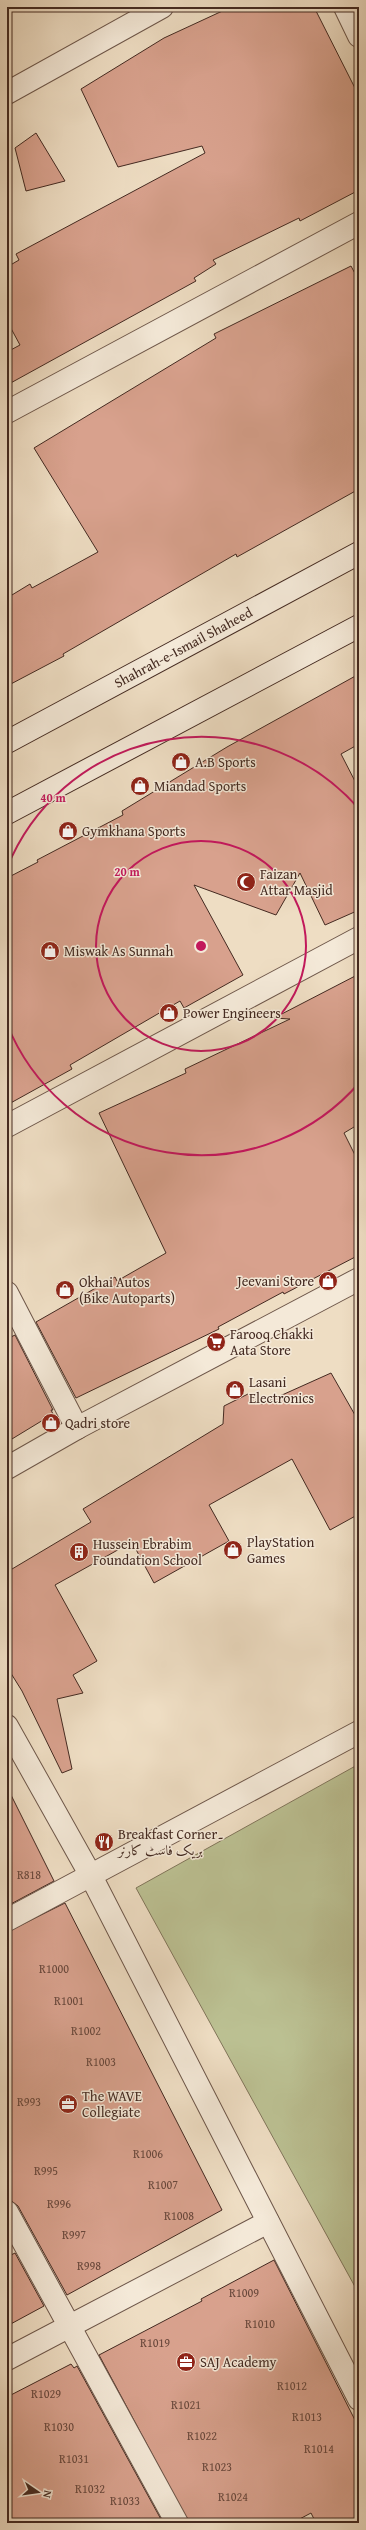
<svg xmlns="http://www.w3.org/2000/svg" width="366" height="2530" viewBox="0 0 366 2530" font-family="'Gentium Book Plus',Amiri,serif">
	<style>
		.green { fill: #bbc092; stroke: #80755a }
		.building { fill: #d8a18d; stroke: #442a21 }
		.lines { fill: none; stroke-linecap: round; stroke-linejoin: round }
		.minor-casing { stroke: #6e574a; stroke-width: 24 }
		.secondary-casing { stroke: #442a21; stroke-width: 24 }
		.minor { stroke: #f4e9d8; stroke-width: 22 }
		.secondary { stroke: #f4e9d8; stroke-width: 22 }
		.ring { fill: none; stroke: #c2185b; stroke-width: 2 }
		.labels { text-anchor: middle; stroke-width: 3; stroke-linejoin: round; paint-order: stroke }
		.number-label { font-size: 12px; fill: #69483c }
		.street-label { font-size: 14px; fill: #442a21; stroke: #f4e9d8 }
		.poi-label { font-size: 14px; fill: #442a21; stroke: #f4e9d8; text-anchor: start }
		.centre { fill: #c2185b; stroke: #f4e9d8; stroke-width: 2 }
		.ring-label { font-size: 12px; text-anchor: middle; font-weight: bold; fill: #c2185b; stroke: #f4e9d8; stroke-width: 3; stroke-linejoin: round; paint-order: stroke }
	</style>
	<rect width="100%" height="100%" fill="#eeddc3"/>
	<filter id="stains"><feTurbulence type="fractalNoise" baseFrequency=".005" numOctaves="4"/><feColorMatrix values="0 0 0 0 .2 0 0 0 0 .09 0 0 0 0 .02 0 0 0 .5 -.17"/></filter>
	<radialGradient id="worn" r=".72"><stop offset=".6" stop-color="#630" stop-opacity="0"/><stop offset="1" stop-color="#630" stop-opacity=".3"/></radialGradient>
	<polygon class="green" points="359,1764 359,2294 136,1888"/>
	<g class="building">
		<polygon points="231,7 314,7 359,96 359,190 300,221 299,218 213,260 216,264 194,278 196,281 7,385 7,352 20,345 7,321 7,267 19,260 16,254 205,153 202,146 118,167 81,89 164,38"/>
		<polygon points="36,133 65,181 26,191 15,148"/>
		<polygon points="351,266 359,281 359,489 237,557 236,554 63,654 64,656 7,686 7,598 30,584 32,588 98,552 34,448 216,338 214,334"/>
		<polygon points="359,674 359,744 341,754 359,789 359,910 325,925 300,873 276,915 194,885 243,975 184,1008 180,1001 70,1065 72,1069 7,1105 7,878 38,862 37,860 123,815 122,811 227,747"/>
		<polygon points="359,974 359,1124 344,1133 359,1163 359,1255 284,1294 283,1292 218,1327 219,1329 76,1398 36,1322 115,1277 117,1281 166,1253 99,1113 186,1073 185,1069 290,1019 274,1018"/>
		<polygon points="15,1335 53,1410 51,1410 53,1414 7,1442 7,1339"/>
		<polygon points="331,1373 359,1422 359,1514 330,1530 292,1459 209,1505 229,1541 154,1583 132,1542 55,1585 97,1661 73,1675 83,1693 57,1699 72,1769 62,1773 22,1691 7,1667 7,1572 91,1522 83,1509 223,1424 224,1406 248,1394 262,1404"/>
		<polygon points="7,1787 54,1881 7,1906"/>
		<polygon points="65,1903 222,2210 67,2295 18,2206 10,2200 7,2194 7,1932"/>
		<polygon points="15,2253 44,2306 7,2326 7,2257"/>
		<polygon points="274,2260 359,2428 359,2523 316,2523 311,2513 292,2523 189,2523 99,2355 202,2301 201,2299"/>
		<polygon points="71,2364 74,2368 77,2366 163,2523 7,2523 7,2397"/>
	</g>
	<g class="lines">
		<defs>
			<g id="minor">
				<polyline points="345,7 359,36"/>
				<polyline points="7,93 162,7"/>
				<polyline points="7,412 359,223"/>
				<polyline points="7,1126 359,938"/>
				<polyline points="7,1293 77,1428"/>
				<polyline points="7,1468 77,1428 359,1279"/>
				<polyline points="7,1726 91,1876 359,2399"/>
				<polyline points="7,1920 359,1732"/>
				<polyline points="7,2212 177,2523"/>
				<polyline points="7,2359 268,2222"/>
			</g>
			<g id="secondary">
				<path id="s1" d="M7 742 359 553"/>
				<polyline points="7,813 359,626"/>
			</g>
		</defs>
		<use href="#minor" class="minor-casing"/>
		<use href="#secondary" class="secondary-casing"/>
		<use href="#minor" class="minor"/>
		<use href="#secondary" class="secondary"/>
	</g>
	<g class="ring">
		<circle cx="201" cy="946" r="105"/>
		<path d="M359 1083A209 209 0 0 1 7 1024M7 868A209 209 0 0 1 359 809"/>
	</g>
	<defs>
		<symbol id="shop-disc" viewBox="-11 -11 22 22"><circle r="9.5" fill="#8f2418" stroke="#f4e9d8"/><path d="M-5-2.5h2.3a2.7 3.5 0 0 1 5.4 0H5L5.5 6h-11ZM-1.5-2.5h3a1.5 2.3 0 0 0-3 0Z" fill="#fff"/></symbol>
		<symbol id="mosque-disc" viewBox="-11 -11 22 22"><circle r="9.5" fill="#8f2418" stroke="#f4e9d8"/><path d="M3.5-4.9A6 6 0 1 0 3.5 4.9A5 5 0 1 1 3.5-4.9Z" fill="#fff"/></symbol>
		<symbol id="supermarket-disc" viewBox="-11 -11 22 22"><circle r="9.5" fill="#8f2418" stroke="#f4e9d8"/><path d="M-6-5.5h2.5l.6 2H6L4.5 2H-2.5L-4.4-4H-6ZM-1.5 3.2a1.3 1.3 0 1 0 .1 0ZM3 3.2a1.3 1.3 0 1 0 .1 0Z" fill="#fff"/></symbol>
		<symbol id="building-disc" viewBox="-11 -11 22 22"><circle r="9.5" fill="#8f2418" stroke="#f4e9d8"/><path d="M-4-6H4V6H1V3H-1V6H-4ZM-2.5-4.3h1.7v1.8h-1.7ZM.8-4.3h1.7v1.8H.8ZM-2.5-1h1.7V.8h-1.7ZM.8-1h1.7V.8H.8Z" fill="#fff"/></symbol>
		<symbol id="restaurant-disc" viewBox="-11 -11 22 22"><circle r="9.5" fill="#8f2418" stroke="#f4e9d8"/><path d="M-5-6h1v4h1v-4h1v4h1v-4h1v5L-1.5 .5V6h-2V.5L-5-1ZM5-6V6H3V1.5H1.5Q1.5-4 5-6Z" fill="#fff"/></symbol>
		<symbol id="office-disc" viewBox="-11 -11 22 22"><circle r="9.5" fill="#8f2418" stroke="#f4e9d8"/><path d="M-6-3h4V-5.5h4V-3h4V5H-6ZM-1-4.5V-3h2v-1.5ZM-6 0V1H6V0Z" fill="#fff"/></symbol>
	</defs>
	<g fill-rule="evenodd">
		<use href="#shop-disc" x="170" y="751" width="22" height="22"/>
		<use href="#shop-disc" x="129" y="775" width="22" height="22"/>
		<use href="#shop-disc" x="57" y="820" width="22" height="22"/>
		<use href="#mosque-disc" x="235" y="871" width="22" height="22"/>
		<use href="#shop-disc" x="39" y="940" width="22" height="22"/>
		<use href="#shop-disc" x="158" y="1002" width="22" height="22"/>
		<use href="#shop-disc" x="317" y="1270" width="22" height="22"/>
		<use href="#shop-disc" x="54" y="1279" width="22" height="22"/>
		<use href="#supermarket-disc" x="205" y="1331" width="22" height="22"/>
		<use href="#shop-disc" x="224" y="1379" width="22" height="22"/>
		<use href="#shop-disc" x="40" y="1412" width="22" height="22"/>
		<use href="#shop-disc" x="222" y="1539" width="22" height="22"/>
		<use href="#building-disc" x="68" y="1541" width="22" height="22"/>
		<use href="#restaurant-disc" x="93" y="1831" width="22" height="22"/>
		<use href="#office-disc" x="57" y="2093" width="22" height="22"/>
		<use href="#office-disc" x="175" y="2351" width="22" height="22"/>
	</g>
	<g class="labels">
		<g class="number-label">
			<text x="29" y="1879">R818</text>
			<text x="54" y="1973">R1000</text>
			<text x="69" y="2005">R1001</text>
			<text x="86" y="2035">R1002</text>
			<text x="101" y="2066">R1003</text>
			<text x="29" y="2106">R993</text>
			<text x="148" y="2158">R1006</text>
			<text x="46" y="2175">R995</text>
			<text x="163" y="2189">R1007</text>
			<text x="59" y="2208">R996</text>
			<text x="179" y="2220">R1008</text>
			<text x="74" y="2239">R997</text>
			<text x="89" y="2270">R998</text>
			<text x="244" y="2297">R1009</text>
			<text x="260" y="2328">R1010</text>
			<text x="155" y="2347">R1019</text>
			<text x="292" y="2390">R1012</text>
			<text x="46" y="2398">R1029</text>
			<text x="186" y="2409">R1021</text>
			<text x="307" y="2421">R1013</text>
			<text x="59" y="2431">R1030</text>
			<text x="202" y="2440">R1022</text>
			<text x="319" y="2453">R1014</text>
			<text x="74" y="2463">R1031</text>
			<text x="217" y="2471">R1023</text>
			<text x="90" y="2493">R1032</text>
			<text x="233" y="2501">R1024</text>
			<text x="125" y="2505">R1033</text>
		</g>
		<g class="street-label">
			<text dy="5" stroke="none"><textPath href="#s1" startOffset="200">Shahrah-e-Ismail Shaheed</textPath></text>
		</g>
		<g class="poi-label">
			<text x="195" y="767">A.B Sports</text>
			<text x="154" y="791">Miandad Sports</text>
			<text x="82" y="836">Gymkhana Sports</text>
			<text x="260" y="879">Faizan<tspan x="260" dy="16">Attar Masjid</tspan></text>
			<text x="64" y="956">Miswak As Sunnah</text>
			<text x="183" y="1018">Power Engineers</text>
			<text x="314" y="1286" text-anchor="end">Jeevani Store</text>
			<text x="79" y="1287">Okhai Autos<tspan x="79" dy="16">(Bike Autoparts)</tspan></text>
			<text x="230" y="1339">Farooq Chakki<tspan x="230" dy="16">Aata Store</tspan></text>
			<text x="249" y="1387">Lasani<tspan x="249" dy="16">Electronics</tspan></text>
			<text x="65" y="1428">Qadri store</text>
			<text x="247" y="1547">PlayStation<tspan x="247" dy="16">Games</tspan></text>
			<text x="93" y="1549">Hussein Ebrabim<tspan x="93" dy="16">Foundation School</tspan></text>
			<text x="118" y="1839">Breakfast Corner۔<tspan x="118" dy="16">بریک فاسٹ کارنر</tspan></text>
			<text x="82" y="2101">The WAVE<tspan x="82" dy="16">Collegiate</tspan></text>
			<text x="200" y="2367">SAJ Academy</text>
		</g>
	</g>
	<circle cx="201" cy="946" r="6" class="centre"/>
	<g class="ring-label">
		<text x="53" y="802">40 m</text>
		<text x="127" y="876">20 m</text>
	</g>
	<rect width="366" height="2530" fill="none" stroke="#eeddc3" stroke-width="24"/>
	<rect x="8" y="8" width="350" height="2514" fill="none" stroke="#442a21" stroke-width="2"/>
	<rect x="12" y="12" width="342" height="2506" fill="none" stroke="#442a21"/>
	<g transform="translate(38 2492) rotate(103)" stroke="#f4e9d8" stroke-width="3" paint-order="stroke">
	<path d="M0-3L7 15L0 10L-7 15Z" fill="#442a21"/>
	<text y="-6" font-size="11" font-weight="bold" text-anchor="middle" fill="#442a21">N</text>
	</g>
	<rect width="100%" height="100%" filter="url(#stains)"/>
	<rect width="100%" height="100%" fill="url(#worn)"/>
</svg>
